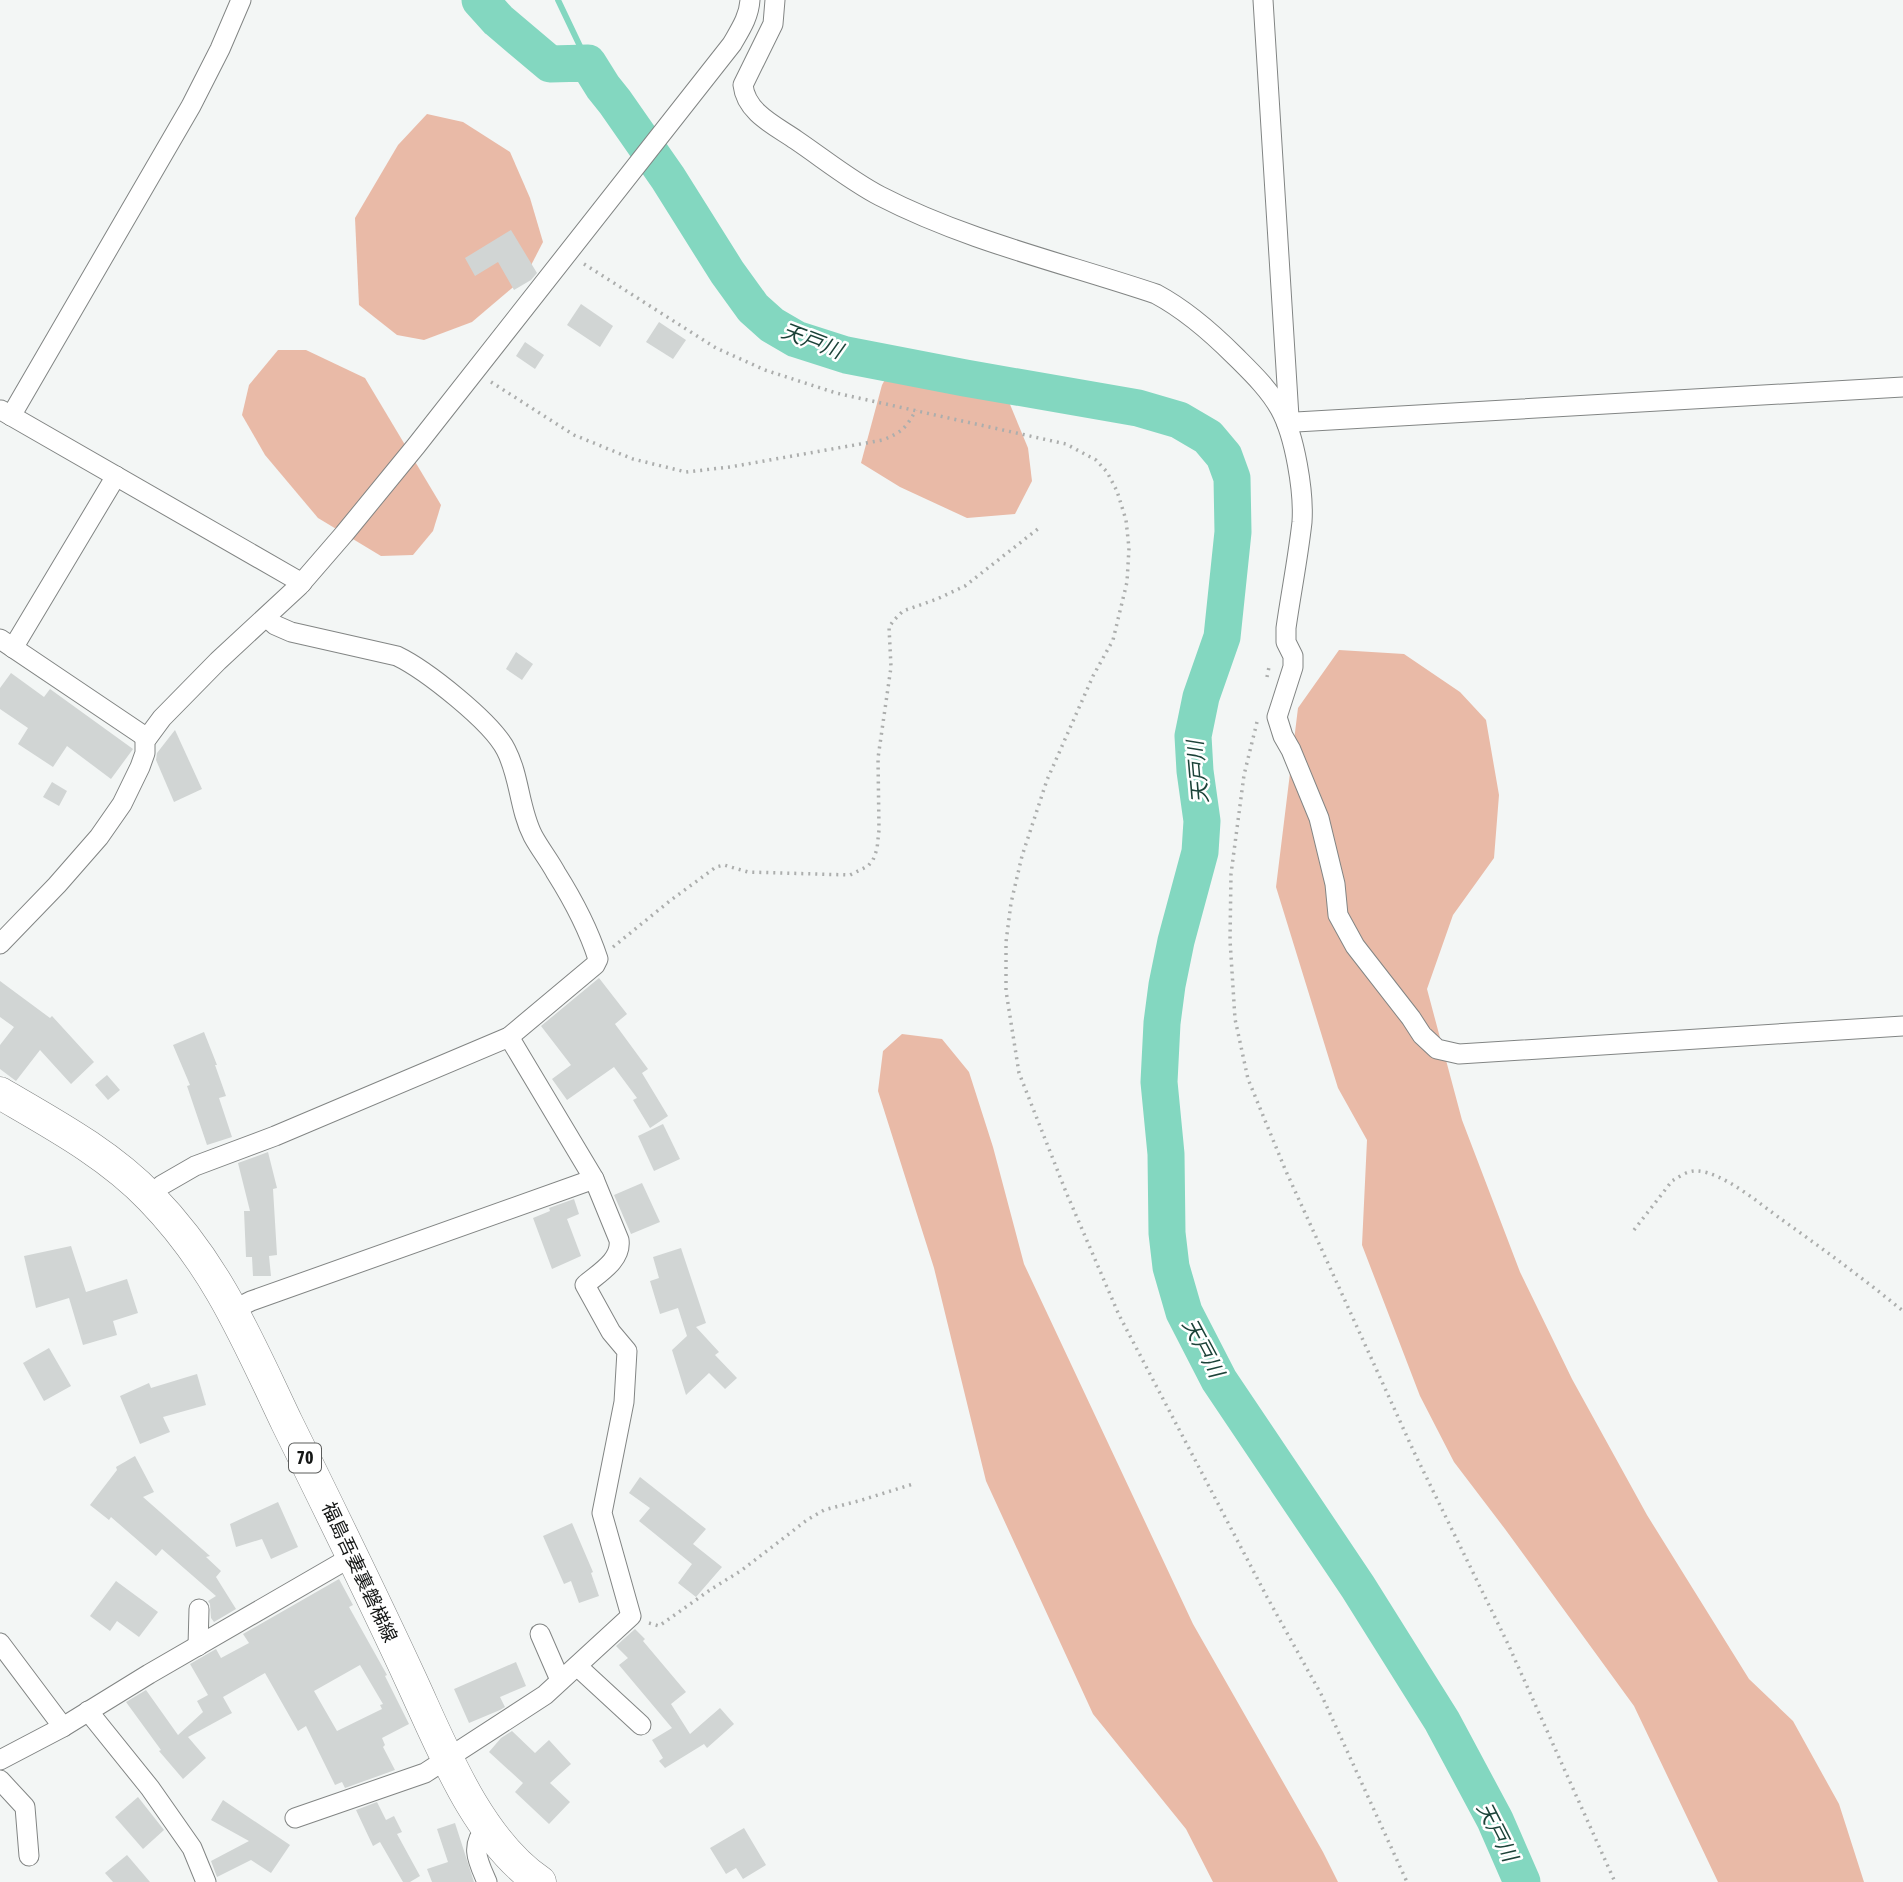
<svg xmlns="http://www.w3.org/2000/svg" width="1903" height="1882" viewBox="0 0 1903 1882" font-family="'Asap Condensed','Noto Sans JP',sans-serif">
	<style>
		.green { fill: #e9baa7 }
		.lines { fill: none; stroke-linecap: round; stroke-linejoin: round }
		.stream { stroke: #83d7c0; stroke-width: 6 }
		.river { stroke: #83d7c0; stroke-width: 37 }
		.building { fill: #d1d5d4; fill-rule: evenodd }
		.minor-casing { stroke: #828584; stroke-width: 21 }
		.primary-casing { stroke: #828584; stroke-width: 33 }
		.path { stroke: #acaead; stroke-width: 3.5; stroke-dasharray: 2 5; stroke-linecap: butt }
		.minor { stroke: #fff; stroke-width: 19 }
		.primary { stroke: #fff; stroke-width: 32 }
		.labels { text-anchor: middle; stroke-width: 5; stroke-linejoin: round; paint-order: stroke }
		.shield { fill: #fff; stroke: #5a5c5b; stroke-width: 2 }
		.shield-label { font-size: 18px; font-weight: bold; fill: #141615 }
		.street-label { font-size: 19px; fill: #141615; stroke: #fff }
		.water-label { font-size: 21px; font-style: italic; fill: #1c4339; stroke: #fff }
	</style>
	<rect width="100%" height="100%" fill="#f3f6f5"/>
	<g class="green">
		<polygon points="427,114 463,122 510,152 530,198 543,242 525,277 472,322 424,340 397,335 359,305 355,218 398,145"/>
		<polygon points="278,350 306,350 365,378 441,505 433,531 413,555 381,556 318,518 265,455 242,415 249,385"/>
		<polygon points="931,357 976,375 1009,402 1028,448 1032,481 1015,514 967,518 900,487 861,463 882,385 895,362"/>
		<polygon points="1339,650 1404,654 1460,692 1486,720 1499,795 1494,858 1453,915 1427,989 1462,1120 1520,1272 1572,1379 1647,1515 1749,1679 1793,1721 1839,1804 1864,1882 1718,1882 1634,1706 1505,1529 1454,1462 1420,1396 1362,1245 1367,1140 1338,1088 1276,887 1298,708"/>
		<polygon points="902,1034 942,1039 969,1072 993,1147 1024,1264 1193,1624 1323,1852 1338,1882 1213,1882 1186,1829 1093,1714 986,1481 934,1268 878,1091 883,1051"/>
	</g>
	<g class="lines">
		<polyline class="stream" points="558,0 588,63"/>
		<polyline class="river" points="480,0 498,20 550,64 588,63 603,87 615,102 668,178 727,272 753,308 772,325 796,339 846,355 965,378 1138,408 1179,420 1208,437 1224,456 1232,478 1233,532 1222,637 1201,697 1193,736 1195,771 1202,821 1200,852 1176,941 1167,985 1162,1023 1159,1082 1166,1154 1167,1233 1171,1267 1184,1312 1219,1380 1358,1587 1442,1721 1495,1820 1522,1882"/>
	</g>
	<g class="building">
		<polygon points="511,230 537,273 531,280 514,290 498,262 475,276 465,258"/>
		<polygon points="581,304 613,326 600,347 567,325"/>
		<polygon points="659,322 686,340 673,359 646,342"/>
		<polygon points="525,342 544,355 535,369 516,356"/>
		<polygon points="516,652 533,664 522,680 506,669"/>
		<polygon points="11,673 44,697 50,689 133,749 111,779 67,746 53,767 18,744 28,728 0,709 0,688"/>
		<polygon points="175,730 202,789 174,802 156,760 157,753"/>
		<polygon points="52,782 67,791 59,806 43,797"/>
		<polygon points="599,978 627,1014 615,1024 648,1069 642,1073 668,1116 650,1128 633,1100 637,1098 614,1067 567,1100 552,1079 571,1065 541,1026"/>
		<polygon points="0,981 50,1018 52,1016 94,1062 71,1084 40,1050 16,1081 0,1069 0,1045 14,1027 0,1017"/>
		<polygon points="204,1032 217,1065 215,1065 226,1096 219,1098 232,1137 207,1145 187,1086 190,1085 173,1045"/>
		<polygon points="107,1075 120,1090 108,1100 95,1085"/>
		<polygon points="663,1124 680,1159 654,1171 638,1136"/>
		<polygon points="268,1152 277,1188 273,1189 277,1255 269,1256 271,1276 253,1276 252,1257 246,1257 244,1211 250,1211 238,1163"/>
		<polygon points="642,1183 660,1222 631,1234 614,1195"/>
		<polygon points="574,1199 579,1214 567,1219 581,1256 552,1269 533,1218 550,1211 549,1208"/>
		<polygon points="71,1246 86,1292 127,1279 138,1313 113,1321 117,1335 83,1345 69,1298 36,1308 24,1256"/>
		<polygon points="681,1248 706,1323 696,1327 719,1352 715,1355 737,1378 725,1389 709,1373 686,1395 672,1350 687,1336 678,1308 660,1314 650,1281 659,1278 653,1257"/>
		<polygon points="49,1348 71,1386 44,1401 23,1363"/>
		<polygon points="197,1374 206,1405 163,1417 170,1432 140,1444 120,1396 149,1383 151,1388"/>
		<polygon points="135,1456 154,1492 143,1497 210,1556 206,1557 221,1571 216,1577 236,1609 214,1622 211,1618 210,1604 208,1601 216,1596 162,1549 156,1556 111,1517 109,1520 90,1505 117,1470 116,1467"/>
		<polygon points="640,1477 706,1529 693,1544 722,1567 696,1597 678,1583 692,1564 639,1521 650,1508 629,1493"/>
		<polygon points="278,1502 298,1547 271,1559 262,1539 236,1547 230,1524"/>
		<polygon points="572,1523 593,1572 591,1573 599,1596 579,1603 571,1581 564,1584 543,1536"/>
		<path d="M339 1579 353 1605 349 1607 387 1675 385 1676 409 1724 382 1738 385 1745 383 1747 395 1770 345 1788 342 1782 335 1785 306 1726 298 1731 265 1673 223 1697 232 1713 188 1737 206 1758 183 1779 159 1751 161 1750 126 1702 146 1690 178 1735 203 1712 197 1701 208 1695 190 1664 216 1649 221 1658 249 1643 243 1634ZM360 1665 383 1704 380 1705 382 1709 337 1731 314 1691Z"/>
		<polygon points="116,1581 158,1612 139,1637 117,1621 110,1631 90,1616"/>
		<polygon points="635,1629 645,1639 643,1641 686,1692 671,1704 690,1734 720,1708 734,1724 707,1748 704,1744 665,1768 659,1761 663,1758 652,1740 672,1728 619,1665 628,1658 616,1646"/>
		<polygon points="516,1662 526,1686 500,1697 505,1707 500,1710 469,1723 454,1689"/>
		<polygon points="512,1731 535,1753 549,1740 571,1764 550,1783 570,1802 549,1824 515,1792 523,1783 489,1752 501,1738"/>
		<polygon points="138,1797 164,1830 143,1849 115,1817"/>
		<polygon points="223,1800 290,1845 271,1873 251,1860 217,1877 211,1861 249,1841 211,1820"/>
		<polygon points="377,1802 386,1820 394,1816 402,1832 397,1834 420,1876 410,1882 403,1882 380,1842 373,1846 356,1810"/>
		<polygon points="455,1823 474,1882 432,1882 427,1869 448,1862 437,1829"/>
		<polygon points="744,1828 766,1865 743,1879 736,1868 726,1874 710,1848"/>
		<polygon points="127,1855 150,1882 113,1882 105,1873"/>
	</g>
	<g class="lines">
		<defs>
			<g id="minor">
				<path d="M775 0 773 24 743 85C746 113 776 126 796 140 824 159 851 181 880 196 967 241 1064 263 1156 294 1186 310 1211 332 1235 356 1251 372 1269 389 1280 409 1295 436 1304 492 1302 522 1298 558 1291 593 1286 628V642L1293 656V667L1277 717 1283 736 1291 750 1319 818 1335 884 1338 915 1355 946 1411 1018 1422 1035 1437 1049 1459 1054 1903 1026"/>
				<polyline points="1263,0 1289,417 1287,424 1296,422 1903,387"/>
				<polyline points="1,410 302,583"/>
				<polyline points="11,416 191,106 220,49 241,0"/>
				<polyline points="0,639 147,738"/>
				<polyline points="13,648 116,476"/>
				<path d="M0 944 57 885 99 837 122 804 140 767 145 753V741L162 718 218 661 299 586 344 534 416 446 732 44C740 30 749 17 750 0"/>
				<path d="M149 1196 162 1185 195 1166 275 1136 509 1037 595 965 598 959C588 928 573 900 556 873 549 860 540 849 533 836 519 809 520 777 506 750 492 722 426 670 397 656L291 632 275 625 266 617"/>
				<polyline points="233,1310 251,1301 594,1179"/>
				<polyline points="540,1634 560,1680"/>
				<polyline points="0,1643 63,1727"/>
				<polyline points="198,1646 199,1609"/>
				<polyline points="577,1666 641,1725"/>
				<polyline points="88,1711 150,1788 192,1848 206,1882"/>
				<polyline points="0,1760 63,1727 149,1674 353,1556"/>
				<polyline points="0,1780 25,1807 29,1856"/>
				<path d="M295 1818 425 1773 545 1695 631 1616 602 1513 624 1402 627 1351 611 1332 585 1285C599 1273 622 1260 619 1240L594 1179 509 1037"/>
				<path d="M487 1882C478 1861 469 1846 487 1827"/>
			</g>
			<path id="primary" d="M0 1093C53 1124 109 1154 151 1198 217 1266 247 1339 287 1423 329 1508 371 1593 411 1680 442 1747 477 1839 540 1882"/>
		</defs>
		<use href="#minor" class="minor-casing"/>
		<use href="#primary" class="primary-casing"/>
		<g class="path">
			<polyline points="584,264 716,348 765,370 836,393 1066,444 1096,460 1107,472 1117,491 1126,520 1129,548 1127,582 1113,640 1093,676 1047,780 1022,856 1011,903 1006,942 1006,991 1019,1073 1066,1192 1119,1315 1267,1597 1321,1694 1407,1882"/>
			<path d="M491 382 574 435 633 459 686 472 730 467 883 440C902 432 906 428 916 410"/>
			<polyline points="1267,677 1269,667"/>
			<polyline points="1257,722 1244,775 1231,874 1230,940 1235,1019 1248,1079 1285,1169 1414,1452 1508,1644 1615,1882"/>
			<polyline points="613,947 671,900 716,867 724,865 748,872 850,875 868,866 873,860 877,849 879,830 878,758 891,667 889,627 894,620 903,611 937,599 965,586 1039,528"/>
			<path d="M1634 1230 1672 1181C1679 1177 1688 1170 1697 1171 1723 1172 1760 1204 1781 1219 1823 1249 1864 1279 1903 1311"/>
			<polyline points="649,1623 659,1626 710,1590 742,1570 807,1520 824,1510 862,1500 913,1484"/>
		</g>
		<use href="#minor" class="minor"/>
		<use href="#primary" class="primary"/>
	</g>
	<g class="labels">
		<rect class="shield" x="289" y="1443.5" width="32" height="29" rx="5"/>
		<g class="shield-label">
			<text x="305" y="1464">70</text>
		</g>
		<g class="street-label">
			<text transform="translate(360 1572) rotate(65)" y="7">福島吾妻裏磐梯線</text>
		</g>
		<g class="water-label">
			<text transform="translate(812 341) rotate(21)" y="7">天戸川</text>
			<text transform="translate(1198 772) rotate(-95)" y="7">天戸川</text>
			<text transform="translate(1203 1348) rotate(62)" y="7">天戸川</text>
			<text transform="translate(1497 1832) rotate(63)" y="7">天戸川</text>
		</g>
	</g>
</svg>
